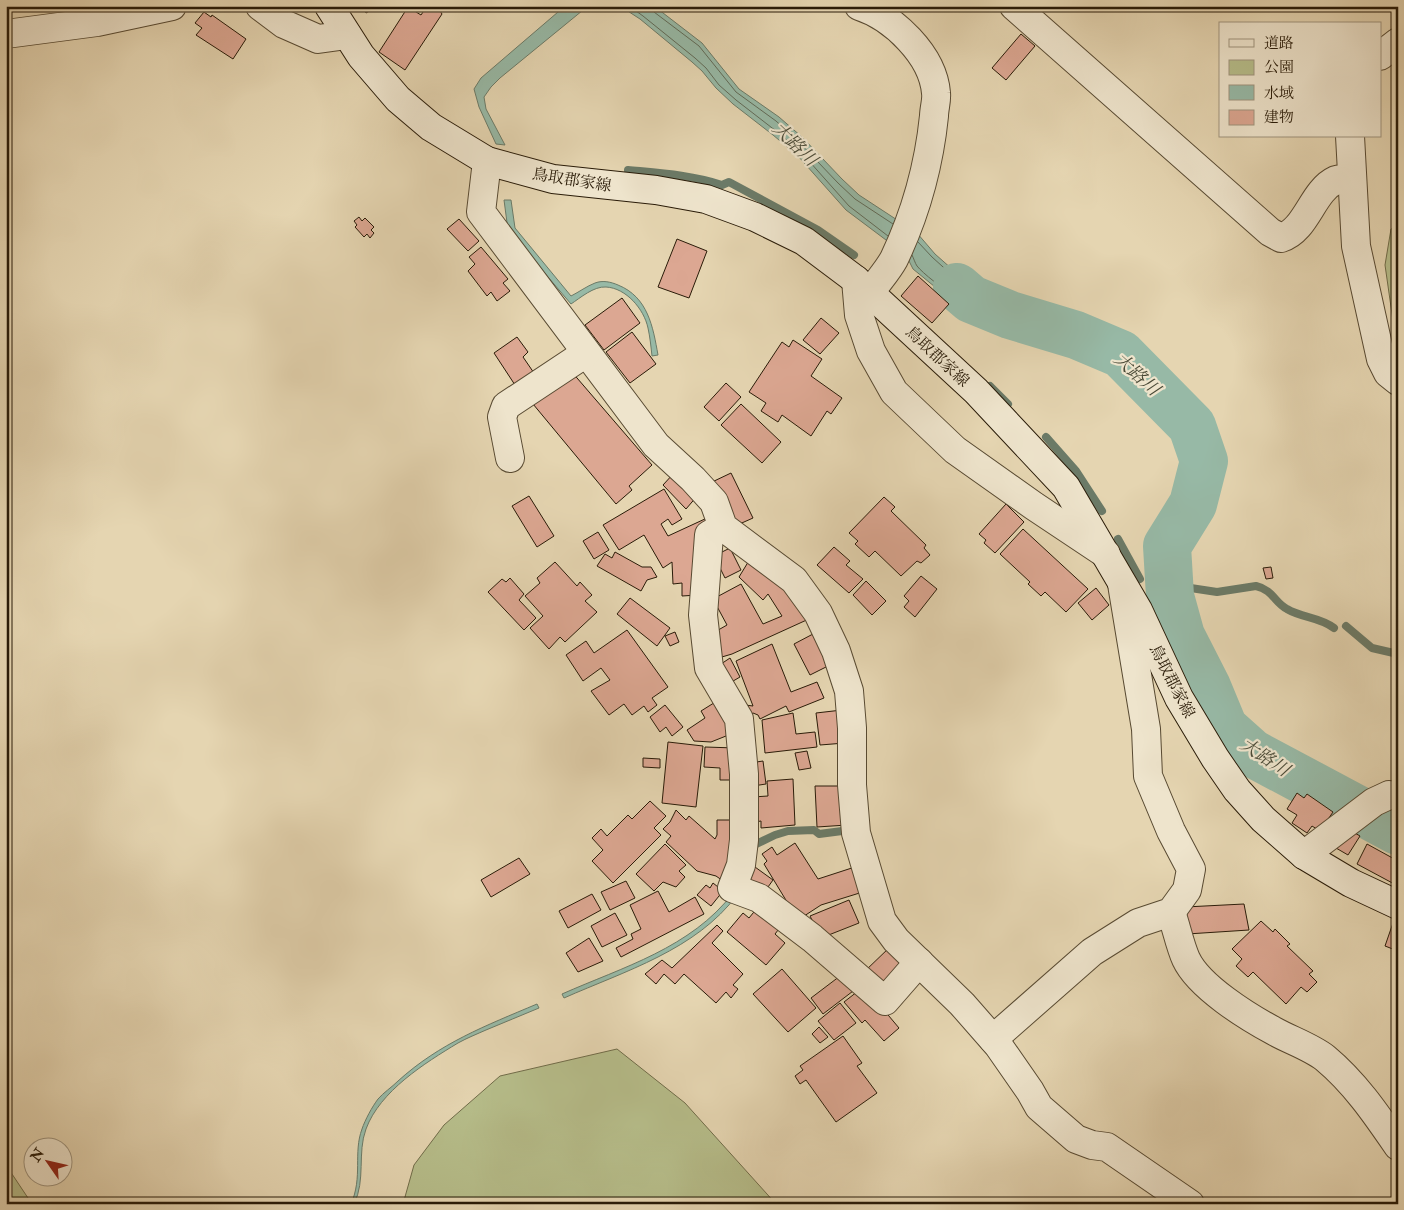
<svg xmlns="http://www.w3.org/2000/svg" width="1404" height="1210" viewBox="0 0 1404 1210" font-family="'IM FELL Double Pica','Noto Serif JP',serif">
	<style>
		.green { fill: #b6bd8a; stroke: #706c49 }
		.water { fill: #97b9a6; stroke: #6b7a67 }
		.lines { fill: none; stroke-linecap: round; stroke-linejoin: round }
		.shore { stroke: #606a57; stroke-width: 1 }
		.stream { stroke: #6b7a67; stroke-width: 8 }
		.river { stroke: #97b9a6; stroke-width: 48 }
		.building { fill: #dca792; stroke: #291b08 }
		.minor-casing { stroke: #584a32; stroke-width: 30 }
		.secondary-casing { stroke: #291b08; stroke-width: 30 }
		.minor { stroke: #eee4cc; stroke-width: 28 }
		.secondary { stroke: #eee4cc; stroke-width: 28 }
		.labels { text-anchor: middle; stroke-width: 4.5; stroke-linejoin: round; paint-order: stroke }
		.street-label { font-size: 16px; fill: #291b08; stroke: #eee4cc }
		.water-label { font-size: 18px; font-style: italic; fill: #4a4a37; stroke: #eee4cc }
	</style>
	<rect width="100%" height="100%" fill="#e5d5b1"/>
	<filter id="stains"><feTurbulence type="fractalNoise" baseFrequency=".004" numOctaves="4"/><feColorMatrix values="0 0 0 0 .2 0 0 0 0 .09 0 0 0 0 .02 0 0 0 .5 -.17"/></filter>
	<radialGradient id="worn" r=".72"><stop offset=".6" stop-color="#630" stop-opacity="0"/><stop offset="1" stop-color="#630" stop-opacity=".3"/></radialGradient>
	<g class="green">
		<polygon points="1398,226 1398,334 1394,328 1385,265 1391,229"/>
		<polygon points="617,1049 685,1103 776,1204 403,1204 414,1165 444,1125 500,1076"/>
		<polygon points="6,1165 32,1204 6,1204"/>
	</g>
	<g class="water">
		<polygon points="565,6 588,6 500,78 491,87 484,97 486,109 505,145 496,144 479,107 474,89 481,78"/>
		<polygon points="620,6 654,6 702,43 739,89 779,117 802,137 842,179 859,195 917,233 935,254 987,300 1014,309 1015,327 1003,325 975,315 951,300 913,269 906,255 846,210 798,156 773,135 733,104 716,88 702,71 692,62 640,19"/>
		<path d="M504 200H511L515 228 571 296C579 292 587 286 595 283 603 280 611 282 618 285 648 297 653 327 658 355L652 356C651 347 650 337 648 328 644 309 626 288 606 287 594 286 580 298 571 304L508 230Z"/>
		<path d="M733 893 737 895C696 950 625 971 564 998L562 994C623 967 691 948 733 893Z"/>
		<path d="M537 1004 539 1008C521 1015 504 1023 486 1030 477 1034 467 1038 458 1043 425 1063 380 1091 366 1129 357 1153 366 1180 354 1204H351C363 1177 353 1153 362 1129 365 1120 372 1107 378 1099 383 1093 392 1087 398 1081 440 1043 485 1026 537 1004Z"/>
	</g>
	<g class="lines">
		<g class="shore">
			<polyline points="629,6 643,16 695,58 706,68 719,85 736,100 776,131 801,152 849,206 888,236"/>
			<polyline points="652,6 654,12 699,46 736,92 776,121 798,141 838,183 855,199 893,224"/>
			<path d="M912 255C914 259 915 263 917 266 929 281 991 324 1009 320V312L984 304 932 257 918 242"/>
		</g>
		<g class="stream">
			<path d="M628 170C659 173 692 175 722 185L729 182 818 230 854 255"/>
			<polyline points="990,386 1008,404"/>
			<polyline points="1046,437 1076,471 1102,511"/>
			<polyline points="1118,539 1140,579"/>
			<path d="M1184 587 1217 592 1256 586C1273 590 1275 603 1287 609 1302 618 1320 617 1334 628"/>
			<polyline points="1149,599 1198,697"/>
			<polyline points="1346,626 1372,648 1398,654"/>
			<polyline points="750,847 775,835 788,831 814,830 819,834 850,830"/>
		</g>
		<polyline class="river" points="957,287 971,299 1010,315 1076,335 1121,354 1192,426 1204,461 1193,504 1167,546 1170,596 1181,636 1207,687 1224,728 1252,753 1398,831"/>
	</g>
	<g class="building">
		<polygon points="362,6 378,6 366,13"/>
		<polygon points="427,6 437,6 442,14 405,70 379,52 408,7 421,15"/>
		<polygon points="204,12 211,17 212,15 246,39 233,59 196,35 202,28 195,23"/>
		<polygon points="1021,34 1035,46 1006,80 992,68"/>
		<polygon points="359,217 362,221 365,218 374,227 371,230 374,233 370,238 367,234 364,237 355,227 357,225 354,221"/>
		<polygon points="459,219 479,241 468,251 447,229"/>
		<polygon points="677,239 707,251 689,298 658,287"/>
		<polygon points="481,247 508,279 503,283 510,291 497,301 491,292 487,296 468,271 475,264 469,257"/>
		<polygon points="918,276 949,304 932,323 901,296"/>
		<polygon points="622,298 640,323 604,350 585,325"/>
		<polygon points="821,318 839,333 820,354 803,340"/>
		<polygon points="632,332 656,364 630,383 606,352"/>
		<polygon points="517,337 528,352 523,357 534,373 515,385 494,353"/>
		<polygon points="793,340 822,359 811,376 842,398 831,414 827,411 811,436 782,415 778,422 761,411 766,403 749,392 782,342 789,347"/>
		<polygon points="571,371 652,465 629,486 632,490 616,504 533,404"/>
		<polygon points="726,383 741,397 719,421 704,407"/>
		<polygon points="741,404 781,442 762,463 721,425"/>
		<polygon points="674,473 698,495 686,509 663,485"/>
		<polygon points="731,473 753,518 735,526 710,483"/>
		<polygon points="664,489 682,519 672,525 668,519 661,524 668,536 707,518 698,595 682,596 682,583 673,584 672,562 663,568 644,535 619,550 603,525"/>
		<polygon points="529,496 554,536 537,547 512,506"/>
		<polygon points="884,497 895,507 891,511 926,545 924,548 930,555 921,563 917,561 901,576 875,551 869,557 855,544 858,541 849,533"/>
		<polygon points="1006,504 1024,522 995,553 984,543 986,540 979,534"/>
		<polygon points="1023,529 1088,589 1066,612 1045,592 1041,596 1028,584 1030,582 1000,554"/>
		<polygon points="598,532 609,550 594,559 583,541"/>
		<polygon points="834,547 850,561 846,565 863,579 849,593 817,565"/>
		<polygon points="730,548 741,570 725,578 714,556"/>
		<polygon points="615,552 642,567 651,567 657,577 647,580 641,591 597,566 605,554 612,558"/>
		<polygon points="750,559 783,582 811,618 732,654 715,659 713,633 727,625 713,599 741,584 763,624 782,616 768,594 763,600 739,577"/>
		<polygon points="555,562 577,586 580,582 592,595 585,601 597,612 565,642 560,637 549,649 530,628 543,616 525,596 540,583 537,578"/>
		<polygon points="1271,567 1273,578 1266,579 1263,568"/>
		<polygon points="921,576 937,589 915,617 904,607 909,601 904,596"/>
		<polygon points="510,578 524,594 519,600 536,618 524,630 488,592 502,579 506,582"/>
		<polygon points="866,581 886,601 872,615 853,595"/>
		<polygon points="1096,588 1109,605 1092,620 1078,603"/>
		<polygon points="630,598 670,628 657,646 617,614"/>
		<polygon points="627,630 668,687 652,698 657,705 648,712 644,706 632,715 624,704 609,715 591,691 610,680 601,668 583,681 566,655 586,641 594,653"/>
		<polygon points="675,632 679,642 670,646 665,636"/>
		<polygon points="813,634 830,665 810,675 794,644"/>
		<polygon points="772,644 791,692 817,682 824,698 789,712 786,706 760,719 758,715 753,713 745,718 745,705 753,706 736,661"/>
		<polygon points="730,658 740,677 728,684 718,666"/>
		<polygon points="717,701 731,734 711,742 694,741 687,730 705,718 701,711"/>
		<polygon points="665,705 683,727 672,736 666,727 660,732 650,717"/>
		<polygon points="842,710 845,743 820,745 816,713"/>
		<polygon points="793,713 796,734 815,732 817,747 765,753 762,720"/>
		<polygon points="668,742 703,746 696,807 662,803"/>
		<polygon points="705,747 736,748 736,780 720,780 720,768 704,767"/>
		<polygon points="807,751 811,768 799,770 795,753"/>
		<polygon points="643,758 660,759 660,768 643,767"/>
		<polygon points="763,761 766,784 753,786 750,763"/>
		<polygon points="793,779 795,825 761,828 761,821 755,822 753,797 768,796 767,781"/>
		<polygon points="815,786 844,786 847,825 817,827"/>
		<polygon points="1297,793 1304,798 1307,794 1333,812 1320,831 1312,826 1307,833 1292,823 1297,815 1287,809"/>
		<polygon points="650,801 666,816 654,828 661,835 613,883 592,861 603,850 592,838 601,829 607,836 628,815 632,819"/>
		<polygon points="676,810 686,820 689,816 715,839 717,835 717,820 735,820 726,883 716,876 697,871 666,842 671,836 663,829 670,822"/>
		<polygon points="1348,829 1360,836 1348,855 1336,848"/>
		<polygon points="795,843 818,879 861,865 866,891 821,905 798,920 764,864 767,861 762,854 772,847 777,855"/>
		<polygon points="665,844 686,865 679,871 685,877 676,887 663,882 654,891 636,874"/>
		<polygon points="1367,844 1398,861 1398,886 1357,864"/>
		<polygon points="519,858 530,874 491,897 481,880"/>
		<polygon points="755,867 773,880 763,894 745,881"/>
		<polygon points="626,881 635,898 610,910 601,892"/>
		<polygon points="713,883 723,891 711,906 697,895 706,885 710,888"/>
		<polygon points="658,891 669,912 695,897 704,914 621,957 616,948 633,939 631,934 641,929 630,905"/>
		<polygon points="592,894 601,910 568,928 559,911"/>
		<polygon points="849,900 859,923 821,938 810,916"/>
		<polygon points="1244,904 1249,930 1187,934 1185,907"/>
		<polygon points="758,907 782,925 775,934 785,943 766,965 727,932 743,913 749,918"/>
		<polygon points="615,913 627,935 602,947 591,926"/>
		<polygon points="1394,920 1398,921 1398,951 1385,946"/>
		<polygon points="1261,921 1273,932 1275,929 1290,944 1287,946 1313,971 1309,974 1317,982 1307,992 1301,987 1286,1004 1253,972 1248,977 1236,966 1242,959 1232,949"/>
		<polygon points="717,925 723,931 712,943 743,974 733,985 738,989 731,998 726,992 716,1003 684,974 675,984 664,974 656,984 645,974 662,960 672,968"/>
		<polygon points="589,938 603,961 578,972 566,953"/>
		<polygon points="891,946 903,960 896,967 903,974 884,993 864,972"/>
		<polygon points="782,969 816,1008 788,1032 753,994"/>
		<polygon points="844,973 857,988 823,1014 811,998"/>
		<polygon points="862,988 878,1003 899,1028 884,1041 865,1020 862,1023 844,1002"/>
		<polygon points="840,1003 856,1023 834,1040 818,1021"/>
		<polygon points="819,1027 828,1037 820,1043 812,1034"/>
		<polygon points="843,1036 862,1063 857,1066 877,1093 836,1122 806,1080 800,1084 795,1076 803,1070 800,1066"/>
	</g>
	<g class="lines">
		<defs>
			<g id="minor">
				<polyline points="260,6 284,24 318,39 347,35"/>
				<path d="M859 6C893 17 933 55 936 93 937 100 934 109 934 116 929 165 915 215 894 259 888 270 879 280 872 290V294"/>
				<path d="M1014 6 1270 232 1281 238C1307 230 1312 191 1336 180 1341 178 1347 180 1352 180"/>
				<polyline points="6,34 97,22 172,6"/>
				<polyline points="1380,56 1398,42"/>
				<polyline points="1350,136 1356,246 1381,359 1388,373 1398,381"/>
				<polyline points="487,161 481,212 656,445 693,479 714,502 723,527 794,580 818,613 836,651 849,691 852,728 852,785 856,833 882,921 896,940 962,1004 998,1045 1030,1091 1039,1107 1076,1139 1092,1145 1107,1147 1190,1204"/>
				<polyline points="856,280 859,315 871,351 894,392 955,450 1034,506 1106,554"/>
				<polyline points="510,458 502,417 506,406 586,353"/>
				<polyline points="723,527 709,535 703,615 709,668 739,719 744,774 744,840 741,865 732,888 759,898 812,938 885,1001 919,962"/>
				<polyline points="1304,855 1374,802 1389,795"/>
				<path d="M1171 912C1176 926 1180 946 1186 959 1199 987 1248 1017 1274 1031 1290 1040 1311 1047 1325 1058 1355 1083 1376 1114 1398 1146"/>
				<polyline points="993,1039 1092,952 1138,923 1171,912 1187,890 1191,869 1171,831 1148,776 1146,729 1122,584"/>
			</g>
			<polyline id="secondary" points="329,6 361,56 398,99 431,127 487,161 553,179 656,190 706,199 755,217 804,241 856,280 976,391 1066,487 1138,610 1179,698 1215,758 1237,790 1263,819 1304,855 1351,883 1398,905"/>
		</defs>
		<use href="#minor" class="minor-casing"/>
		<use href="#secondary" class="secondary-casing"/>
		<use href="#minor" class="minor"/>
		<use href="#secondary" class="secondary"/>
	</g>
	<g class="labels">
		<g class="street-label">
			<text transform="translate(572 179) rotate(9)" y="6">鳥取郡家線</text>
			<text transform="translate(938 356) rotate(43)" y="6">鳥取郡家線</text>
			<text transform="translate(1173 681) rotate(63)" y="6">鳥取郡家線</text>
		</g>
		<g class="water-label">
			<text transform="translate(795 144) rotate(44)" y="6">大路川</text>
			<text transform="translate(1137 374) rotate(42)" y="6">大路川</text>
			<text transform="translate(1265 757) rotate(33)" y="6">大路川</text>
		</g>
	</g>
	<rect width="1404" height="1210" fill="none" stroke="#e5d5b1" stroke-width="25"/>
	<rect x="8" y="8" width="1389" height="1195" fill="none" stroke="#291b08" stroke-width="2.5"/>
	<rect x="12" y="12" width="1379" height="1185" fill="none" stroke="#291b08"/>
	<rect x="1219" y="22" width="162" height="115" fill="#eee4cc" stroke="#9f947e"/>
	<rect x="1229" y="39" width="25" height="8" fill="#eee4cc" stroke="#9f947e"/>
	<text x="1264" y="48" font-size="15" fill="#291b08">道路</text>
	<rect x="1229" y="60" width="25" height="15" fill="#b6bd8a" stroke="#9f947e"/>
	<text x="1264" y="72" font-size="15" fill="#291b08">公園</text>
	<rect x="1229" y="85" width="25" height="15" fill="#97b9a6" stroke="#9f947e"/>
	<text x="1264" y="98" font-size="15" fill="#291b08">水域</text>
	<rect x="1229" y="110" width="25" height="15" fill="#dca792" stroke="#9f947e"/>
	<text x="1264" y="122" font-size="15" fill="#291b08">建物</text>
	<g transform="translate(48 1162) rotate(304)"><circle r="24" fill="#eee4cc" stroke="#9f947e"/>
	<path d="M0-4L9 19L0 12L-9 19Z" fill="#8f2418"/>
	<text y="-8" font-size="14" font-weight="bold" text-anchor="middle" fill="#291b08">N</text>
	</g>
	<rect width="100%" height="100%" filter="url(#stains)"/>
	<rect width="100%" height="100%" fill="url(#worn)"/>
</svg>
